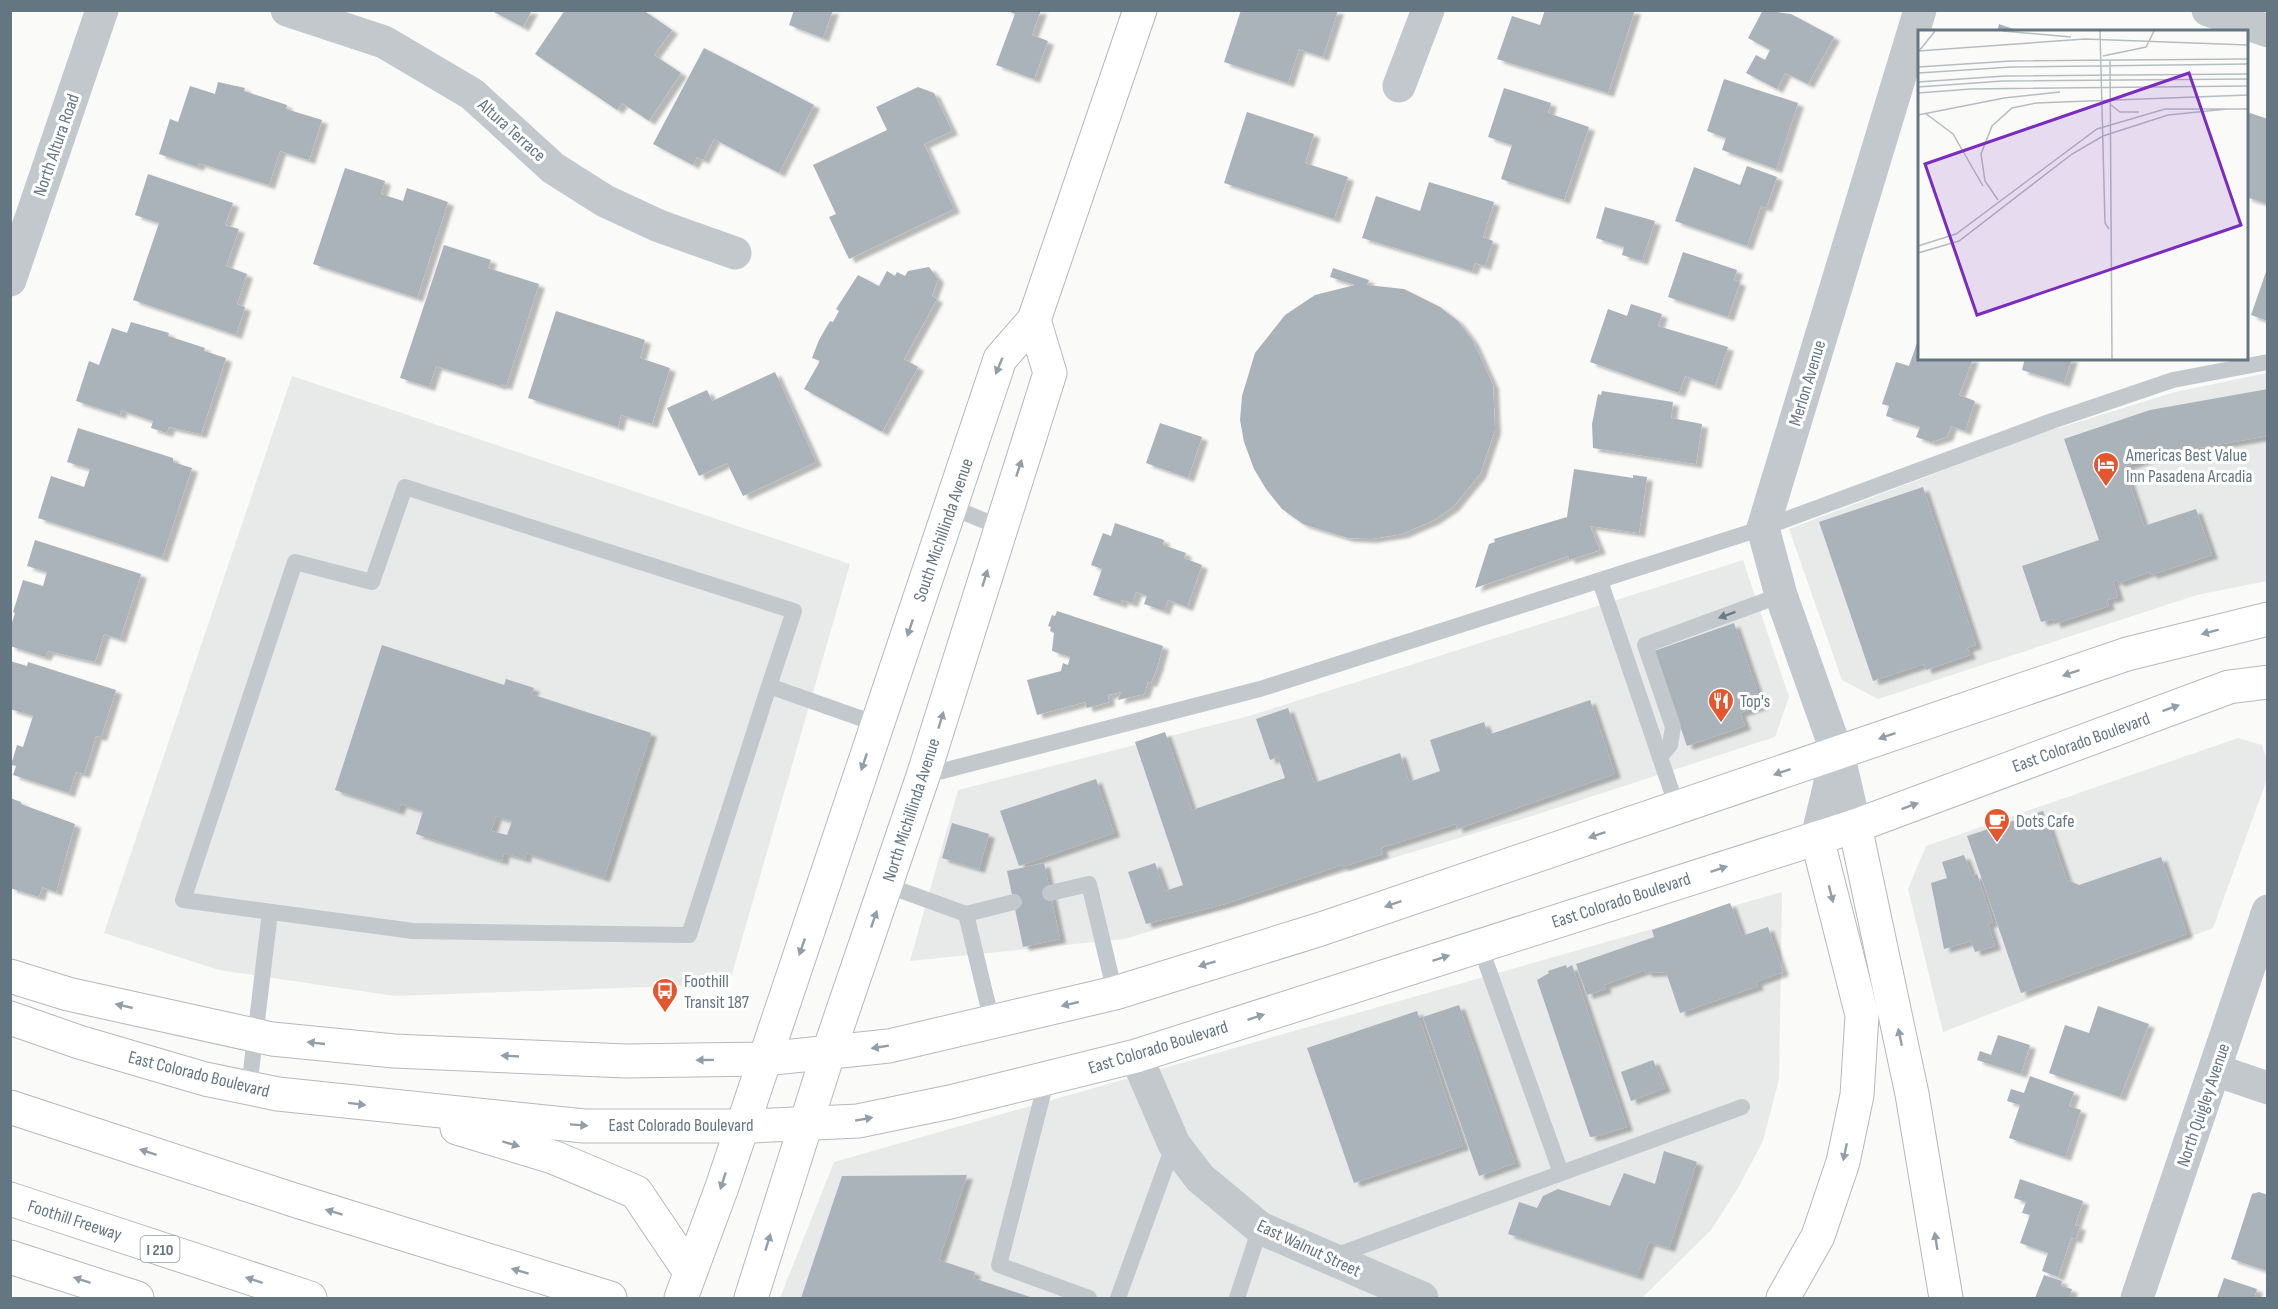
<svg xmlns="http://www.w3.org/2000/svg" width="2278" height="1309" viewBox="0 0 2278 1309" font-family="'Sofia Sans Condensed',sans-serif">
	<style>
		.built { fill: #e8e9e9 }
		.building { fill: #aab3b9; fill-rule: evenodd; filter: url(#shadow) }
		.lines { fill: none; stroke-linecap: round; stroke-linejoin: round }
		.secondary-casing { stroke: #b3babf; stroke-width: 35 }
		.primary-casing { stroke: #b5babe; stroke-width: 35 }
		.motorway-casing { stroke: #b4b9bd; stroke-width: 35 }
		.service { stroke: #c3c8cc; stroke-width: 16 }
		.minor { stroke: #c3c8cc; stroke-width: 33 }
		.tertiary { stroke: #c3c8cc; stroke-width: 33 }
		.secondary { stroke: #fff; stroke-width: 33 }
		.primary { stroke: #fff; stroke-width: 33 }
		.motorway { stroke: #fff; stroke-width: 33 }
		.oneway { fill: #939fa8 }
		.oneway2 { fill: #6a7a87 }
		.labels { text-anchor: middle; stroke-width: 6; stroke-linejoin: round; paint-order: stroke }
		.shield { fill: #fff; stroke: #939fa8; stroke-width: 1.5 }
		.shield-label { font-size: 16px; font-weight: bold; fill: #657683 }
		.street-label { font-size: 18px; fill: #657683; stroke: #fff }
		.poi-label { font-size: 18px; fill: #657683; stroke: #fff; text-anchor: start }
		.inset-road { fill: none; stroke: #b5bdc2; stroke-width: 1.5 }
		.view { fill: #7b2cbf; fill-opacity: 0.15; stroke: #7b2cbf; stroke-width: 3 }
		.inset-edge { fill: none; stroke: #657683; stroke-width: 3 }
	</style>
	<defs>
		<filter id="shadow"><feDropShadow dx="6" dy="4" stdDeviation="1.5" flood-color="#0004"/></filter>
	</defs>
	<rect width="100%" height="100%" fill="#fafaf8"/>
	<g class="built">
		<polygon points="2267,373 2267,581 2197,595 1878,699 1842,680 1789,529 2036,435 2175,392"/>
		<polygon points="292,376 850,564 729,984 395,996 219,970 104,933"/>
		<polygon points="1743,560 1789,697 1775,737 1519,820 1124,939 910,961 958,790 1249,716"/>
		<polygon points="2238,738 2262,745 2267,760 2267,779 2213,928 1943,1032 1908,889 1926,846"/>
		<polygon points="1782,892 1779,1079 1763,1141 1738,1188 1711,1230 1642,1298 780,1298 834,1162"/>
	</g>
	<g class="building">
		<polygon points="490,10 532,10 523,27"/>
		<polygon points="565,10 643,10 672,30 654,55 681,73 649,121 622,103 617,110 535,54"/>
		<polygon points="794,10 833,10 823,38 789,25"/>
		<polygon points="1005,10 1041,10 1032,35 1048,41 1034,79 996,65 1015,14"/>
		<polygon points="1241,10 1338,10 1323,57 1299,49 1288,83 1224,62"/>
		<polygon points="1545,10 1635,10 1608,93 1497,59 1512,16 1540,25"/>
		<polygon points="1763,10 1791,14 1834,37 1808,84 1785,73 1777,89 1746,73 1756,55 1765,60 1770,50 1748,38"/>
		<polygon points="1999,24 2019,31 2019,32 1997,32"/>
		<polygon points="704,48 814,105 779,173 714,139 703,160 697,157 693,165 653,144"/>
		<polygon points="1724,79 1798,103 1776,169 1722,150 1726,138 1707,131"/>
		<polygon points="218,82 245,88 244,91 287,105 286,109 322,120 309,160 280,151 269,185 199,163 198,167 159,154 170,119 178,122 190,86 215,94"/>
		<polygon points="918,87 934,93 952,131 924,144 954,209 849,259 829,217 836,214 813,165 887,130 876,107"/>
		<polygon points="1504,88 1551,103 1548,113 1589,127 1564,200 1501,179 1512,145 1488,137"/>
		<polygon points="1247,112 1314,134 1305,163 1348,177 1334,219 1224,183"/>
		<polygon points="2250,113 2268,119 2268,204 2246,197 2246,118"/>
		<polygon points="1747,166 1777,177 1766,208 1761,206 1747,246 1675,221 1694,167 1740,185"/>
		<polygon points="345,168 385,181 381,194 403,201 407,188 448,202 417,298 313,264"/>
		<polygon points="148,174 233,203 225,225 239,229 226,266 247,274 237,304 245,307 236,335 133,300 159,223 135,215"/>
		<polygon points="1429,182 1494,202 1483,237 1493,241 1485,266 1475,263 1472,271 1362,238 1376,196 1420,211"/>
		<polygon points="1605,207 1655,221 1642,261 1622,255 1624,247 1596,238"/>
		<polygon points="444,245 491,260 488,268 539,284 506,386 501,384 501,386 436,366 429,387 400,378"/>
		<polygon points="1683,252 1737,270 1734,280 1740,282 1728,317 1668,297"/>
		<polygon points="929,267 938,279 932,296 937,299 904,359 918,367 882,432 804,389 820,361 812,358 819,340 830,321 833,322 839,311 836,309 858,275 879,286 887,271 895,276 897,272 905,276 908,271"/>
		<polygon points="1333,268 1369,280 1367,285 1404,289 1440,307 1458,321 1473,341 1493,385 1495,430 1480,474 1453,507 1434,520 1402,534 1371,539 1348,538 1303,524 1282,509 1266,489 1254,469 1244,442 1240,420 1242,396 1255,353 1285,315 1315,295 1355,285 1330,277"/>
		<polygon points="2267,269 2268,269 2268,321 2251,315"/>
		<polygon points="1631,304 1662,314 1658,326 1728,347 1715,386 1685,376 1679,393 1590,362 1608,309 1627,316"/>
		<polygon points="556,311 645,340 640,358 670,368 652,424 621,415 618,427 528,398"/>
		<polygon points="131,322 169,333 168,336 205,348 204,351 226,358 201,434 169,427 167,433 151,428 153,421 121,410 120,415 76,401 89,361 99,365 112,328 127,333"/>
		<polygon points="1919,337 1920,358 1973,358 1959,395 1975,401 1965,431 1951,426 1947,437 1931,442 1916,437 1920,427 1886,416 1889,406 1882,404 1896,362 1909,366"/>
		<polygon points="2025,358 2072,358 2064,383 2022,370"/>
		<polygon points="775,372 816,462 743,496 727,463 699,476 667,408 707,390 712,401"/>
		<polygon points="2268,389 2268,436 2158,455 2124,467 2144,526 2196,509 2212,555 2151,575 2150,572 2118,583 2117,580 2113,581 2118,597 2107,600 2109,606 2055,624 2053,619 2041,622 2022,566 2099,540 2064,439 2150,410"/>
		<polygon points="1602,391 1673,402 1671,418 1702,424 1696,464 1593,448 1592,424 1598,394 1601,395"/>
		<polygon points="1160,423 1202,437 1188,478 1146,463"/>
		<polygon points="78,428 173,458 173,462 192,468 162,558 38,518 51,476 84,487 90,469 67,462"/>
		<polygon points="1574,469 1633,478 1633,475 1647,477 1639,533 1590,526 1600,550 1569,560 1568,556 1475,588 1489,544 1495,542 1494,539 1567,517"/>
		<polygon points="1923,487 1976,645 1967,648 1970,655 1926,670 1924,664 1873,681 1819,522"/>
		<polygon points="1115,523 1164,540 1163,545 1186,553 1184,558 1202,565 1187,607 1168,600 1164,611 1144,604 1147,596 1136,592 1132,603 1122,600 1121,604 1093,595 1102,569 1091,565 1103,533 1111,536"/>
		<polygon points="35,540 141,574 120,639 104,634 95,662 48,651 45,657 10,646 10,629 15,613 13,612 23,580 43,586 47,572 27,566"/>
		<polygon points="1057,611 1163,646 1157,668 1151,683 1148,682 1144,694 1118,700 1121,692 1108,695 1109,702 1087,708 1085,702 1037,715 1027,680 1061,671 1063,663 1068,665 1070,657 1052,651 1054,633 1050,631 1051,627 1048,626 1052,615 1055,616"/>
		<polygon points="1734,623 1762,705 1740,713 1745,726 1687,746 1654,651"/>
		<path d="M382 645 504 685 506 679 534 688 531 694 651 733 604 878 526 853 525 859 504 853 502 861 416 834 423 811 401 804 398 811 335 790ZM496 816 512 821 507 835 491 831Z"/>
		<polygon points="10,661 27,666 28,662 116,690 101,737 96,736 84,774 76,772 69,793 13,775 16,766 11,765 17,745 23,747 33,716 10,709"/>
		<polygon points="1590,700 1615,774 1457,829 1456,824 1381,848 1383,854 1342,867 1342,865 1225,904 1146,924 1128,872 1155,863 1165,891 1183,885 1135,742 1165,732 1192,810 1285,778 1278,757 1270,760 1256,719 1288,708 1314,783 1400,753 1409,782 1440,771 1430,740 1484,722 1488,735"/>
		<polygon points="1096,779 1114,833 1019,866 1000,811"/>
		<polygon points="10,798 21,802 21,804 75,824 56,892 42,887 39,897 10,888"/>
		<polygon points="2043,811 2067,880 2079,885 2161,857 2187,934 2021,993 1967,836"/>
		<polygon points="952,823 989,834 979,869 942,858"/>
		<polygon points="1964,855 1972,876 1977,874 1993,922 1988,924 1995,946 1975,952 1971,941 1944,949 1931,883 1947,878 1942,862"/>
		<polygon points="1044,863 1060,939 1023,947 1007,871"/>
		<polygon points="1730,903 1742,936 1768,927 1783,972 1756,982 1758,986 1680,1013 1666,972 1646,973 1645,970 1604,985 1606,989 1587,995 1576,964 1654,937 1652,930"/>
		<polygon points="1566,965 1567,968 1572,965 1627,1127 1598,1136 1590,1137 1537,980 1549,973 1548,971"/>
		<polygon points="1459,1005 1515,1163 1479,1176 1423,1017"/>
		<polygon points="2098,1006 2149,1024 2120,1097 2049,1073 2065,1025 2089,1033"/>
		<polygon points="1417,1011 1463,1146 1354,1183 1307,1048"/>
		<polygon points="1998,1035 2030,1045 2021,1074 1977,1060 1980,1051 1991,1055"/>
		<polygon points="1653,1060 1665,1088 1631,1101 1621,1072"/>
		<polygon points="2030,1076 2074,1092 2069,1106 2081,1110 2065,1157 2009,1138 2020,1105 2007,1101 2011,1089 2024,1093"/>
		<polygon points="1664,1151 1697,1162 1669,1248 1649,1242 1637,1276 1508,1234 1519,1202 1537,1208 1543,1196 1558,1189 1610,1206 1624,1173 1655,1184"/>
		<polygon points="967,1175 939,1260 975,1272 973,1278 1033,1298 801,1298 842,1176"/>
		<polygon points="2020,1179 2083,1201 2075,1225 2080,1226 2076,1239 2071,1238 2058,1277 2042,1271 2048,1253 2020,1243 2030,1215 2022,1213 2026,1202 2014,1198"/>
		<polygon points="2259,1192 2268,1195 2268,1271 2231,1259 2252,1194"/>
		<polygon points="2044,1275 2062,1281 2061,1286 2072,1289 2069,1298 2035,1298"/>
		<polygon points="2224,1278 2257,1289 2254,1298 2217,1298"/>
	</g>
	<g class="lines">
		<defs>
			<g id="secondary">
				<polyline points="681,1298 722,1187 1000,359 1034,320 1140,10"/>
				<polyline points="751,1298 828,1054 923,776 1050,373 1034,320"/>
			</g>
			<g id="primary">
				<polyline points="10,976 68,994 272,1039 394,1051 626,1061 764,1059 889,1046 1115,993 1321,929 2127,654 2268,619"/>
				<polyline points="10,1018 79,1042 205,1079 278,1094 584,1126 752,1126 858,1121 950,1102 1136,1056 1855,826 2229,687 2268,682"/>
				<polyline points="457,1128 553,1157 636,1192 690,1272"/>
			</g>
			<g id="motorway">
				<polyline points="1855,826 1912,1094 1946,1298"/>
				<polyline points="10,1107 297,1201 610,1298"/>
				<polyline points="10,1199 310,1298"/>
				<polyline points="10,1257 137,1298"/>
				<polyline points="1783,1298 1818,1236 1843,1162 1857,1095 1862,1015 1817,838"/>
			</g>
		</defs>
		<use href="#secondary" class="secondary-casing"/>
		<use href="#primary" class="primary-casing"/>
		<use href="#motorway" class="motorway-casing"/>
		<g class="service">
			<polyline points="951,507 1000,527"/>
			<polyline points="1600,581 1677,807"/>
			<polyline points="769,686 794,611 405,487 372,582 295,562 183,900 413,931 689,935 769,686 877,724"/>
			<polyline points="1660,757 1670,745 1673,727 1645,645 1781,595"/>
			<polyline points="923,776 1260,689 1763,528 2052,421 2173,380 2268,362"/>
			<polyline points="886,885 966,914"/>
			<polyline points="1050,893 1089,884 1115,993"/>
			<polyline points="1480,946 1561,1173"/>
			<polyline points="992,1022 966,914 1014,902"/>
			<polyline points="1047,1078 999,1265 1089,1298"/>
			<polyline points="249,1088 270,912"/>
			<polyline points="1332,1257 1742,1107"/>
			<polyline points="1118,1298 1174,1144"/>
			<polyline points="1237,1298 1260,1228"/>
		</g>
		<g class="minor">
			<polyline points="287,10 384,42 472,94 553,168 605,201 659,226 735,253"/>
			<polyline points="2208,10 2268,31"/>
			<polyline points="1399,86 1428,10"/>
			<polyline points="10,280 102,10"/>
			<polyline points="1837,753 1781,595 1763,528 1920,10"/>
			<polyline points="1136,1056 1174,1144 1200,1178 1260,1228 1422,1298"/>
			<polyline points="2215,1070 2268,1088"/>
			<polyline points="2137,1298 2268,911"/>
		</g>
		<g class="tertiary">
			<polyline points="1839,758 1855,826"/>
			<polyline points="1817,838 1837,753"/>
		</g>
		<use href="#secondary" class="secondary"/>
		<use href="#primary" class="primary"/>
		<use href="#motorway" class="motorway"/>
	</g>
	<defs><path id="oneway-solid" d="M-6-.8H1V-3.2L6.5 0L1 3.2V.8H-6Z" transform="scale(1.5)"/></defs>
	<g class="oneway">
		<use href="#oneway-solid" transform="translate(999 366) rotate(113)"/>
		<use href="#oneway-solid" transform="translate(1019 468) rotate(-72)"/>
		<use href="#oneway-solid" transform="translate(985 578) rotate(-73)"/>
		<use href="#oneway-solid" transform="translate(910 628) rotate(109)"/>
		<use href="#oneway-solid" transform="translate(2210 632) rotate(165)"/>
		<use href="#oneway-solid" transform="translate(2071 673) rotate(161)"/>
		<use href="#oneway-solid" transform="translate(2171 708) rotate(-20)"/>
		<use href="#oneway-solid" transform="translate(941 720) rotate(-73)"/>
		<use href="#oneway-solid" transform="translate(1887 736) rotate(161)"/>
		<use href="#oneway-solid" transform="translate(864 762) rotate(109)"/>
		<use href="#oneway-solid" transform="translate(1782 772) rotate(161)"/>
		<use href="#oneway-solid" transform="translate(1910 806) rotate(-20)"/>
		<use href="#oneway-solid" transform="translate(1597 835) rotate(161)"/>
		<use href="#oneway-solid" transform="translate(1719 869) rotate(-18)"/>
		<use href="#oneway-solid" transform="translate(1831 894) rotate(76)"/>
		<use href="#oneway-solid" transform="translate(1393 904) rotate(161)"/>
		<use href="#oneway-solid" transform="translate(874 919) rotate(-71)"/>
		<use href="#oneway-solid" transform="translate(802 947) rotate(109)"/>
		<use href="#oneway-solid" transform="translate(1441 958) rotate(-18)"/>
		<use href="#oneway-solid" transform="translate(1207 964) rotate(163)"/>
		<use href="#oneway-solid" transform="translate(1070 1004) rotate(167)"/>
		<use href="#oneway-solid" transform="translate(124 1006) rotate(-167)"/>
		<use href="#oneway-solid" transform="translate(1256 1017) rotate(-18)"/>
		<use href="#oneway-solid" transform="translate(1900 1037) rotate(-102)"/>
		<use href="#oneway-solid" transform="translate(316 1043) rotate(-174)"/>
		<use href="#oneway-solid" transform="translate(880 1047) rotate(171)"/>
		<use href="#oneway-solid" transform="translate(510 1056) rotate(-177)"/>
		<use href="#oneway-solid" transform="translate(705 1060) rotate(179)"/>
		<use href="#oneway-solid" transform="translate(357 1104) rotate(7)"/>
		<use href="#oneway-solid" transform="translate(864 1119) rotate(-10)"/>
		<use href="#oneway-solid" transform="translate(579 1125) rotate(4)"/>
		<use href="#oneway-solid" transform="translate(511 1144) rotate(17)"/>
		<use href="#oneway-solid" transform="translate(148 1152) rotate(-162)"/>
		<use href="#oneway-solid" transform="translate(1845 1152) rotate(102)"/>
		<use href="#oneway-solid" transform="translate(723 1181) rotate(108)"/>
		<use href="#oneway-solid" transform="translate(334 1212) rotate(-163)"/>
		<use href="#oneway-solid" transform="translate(1936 1241) rotate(-99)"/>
		<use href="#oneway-solid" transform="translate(768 1242) rotate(-73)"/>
		<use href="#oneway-solid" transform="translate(520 1271) rotate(-163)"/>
		<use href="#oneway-solid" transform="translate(82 1280) rotate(-162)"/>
		<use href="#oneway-solid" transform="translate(254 1280) rotate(-162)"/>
	</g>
	<use class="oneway2" href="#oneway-solid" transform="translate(1727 615) rotate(160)"/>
	<defs>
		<symbol id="hotel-pin" viewBox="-11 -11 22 30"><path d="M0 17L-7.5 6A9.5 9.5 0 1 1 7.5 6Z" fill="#e4572e" stroke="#fff"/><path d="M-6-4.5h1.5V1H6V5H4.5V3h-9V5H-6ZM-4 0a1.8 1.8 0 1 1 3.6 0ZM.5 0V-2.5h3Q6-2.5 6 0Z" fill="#fff"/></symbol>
		<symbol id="restaurant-pin" viewBox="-11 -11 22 30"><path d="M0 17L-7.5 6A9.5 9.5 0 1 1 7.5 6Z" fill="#e4572e" stroke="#fff"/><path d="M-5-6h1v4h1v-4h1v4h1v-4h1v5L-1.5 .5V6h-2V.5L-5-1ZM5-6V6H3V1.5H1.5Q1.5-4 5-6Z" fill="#fff"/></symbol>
		<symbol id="cafe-pin" viewBox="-11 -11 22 30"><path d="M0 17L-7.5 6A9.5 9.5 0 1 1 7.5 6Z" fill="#e4572e" stroke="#fff"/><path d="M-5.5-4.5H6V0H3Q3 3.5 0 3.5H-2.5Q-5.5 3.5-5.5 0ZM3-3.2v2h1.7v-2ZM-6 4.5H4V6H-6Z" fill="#fff"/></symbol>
		<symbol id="bus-pin" viewBox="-11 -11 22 30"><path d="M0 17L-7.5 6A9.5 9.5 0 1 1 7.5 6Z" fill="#e4572e" stroke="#fff"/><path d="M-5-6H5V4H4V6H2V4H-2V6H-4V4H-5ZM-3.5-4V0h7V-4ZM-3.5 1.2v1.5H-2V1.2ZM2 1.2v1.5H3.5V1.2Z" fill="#fff"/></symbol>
	</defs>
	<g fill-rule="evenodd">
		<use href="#hotel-pin" x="2091" y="450" width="30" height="40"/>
		<use href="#restaurant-pin" x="1706" y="686" width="30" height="40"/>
		<use href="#cafe-pin" x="1982" y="806" width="30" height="40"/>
		<use href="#bus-pin" x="650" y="976" width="30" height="40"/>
	</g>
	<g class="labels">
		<rect class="shield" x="140.5" y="1236" width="39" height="26" rx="4.5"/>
		<g class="shield-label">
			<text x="160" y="1255">I 210</text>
		</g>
		<g class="street-label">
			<text transform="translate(512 130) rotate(42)" y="6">Altura Terrace</text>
			<text transform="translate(56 145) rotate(-71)" y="6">North Altura Road</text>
			<text transform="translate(1807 383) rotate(-73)" y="6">Merlon Avenue</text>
			<text transform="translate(943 530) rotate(-71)" y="6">South Michillinda Avenue</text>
			<text transform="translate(2081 742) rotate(-20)" y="6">East Colorado Boulevard</text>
			<text transform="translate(911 810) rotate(-72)" y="6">North Michillinda Avenue</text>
			<text transform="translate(1621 900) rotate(-18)" y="6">East Colorado Boulevard</text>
			<text transform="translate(1158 1047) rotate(-17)" y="6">East Colorado Boulevard</text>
			<text transform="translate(199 1074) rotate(14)" y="6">East Colorado Boulevard</text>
			<text transform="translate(2203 1105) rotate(-71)" y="6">North Quigley Avenue</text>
			<text x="681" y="1131">East Colorado Boulevard</text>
			<text transform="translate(75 1220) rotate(18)" y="6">Foothill Freeway</text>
			<text transform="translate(1309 1248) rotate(25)" y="6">East Walnut Street</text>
		</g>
		<g class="poi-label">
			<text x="2126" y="461">Americas Best Value<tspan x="2126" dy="21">Inn Pasadena Arcadia</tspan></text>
			<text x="1740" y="707">Top's</text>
			<text x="2016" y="827">Dots Cafe</text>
			<text x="684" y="987">Foothill<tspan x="684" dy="21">Transit 187</tspan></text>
		</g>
	</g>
	<g transform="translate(1918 30)">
		<rect width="330" height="330" fill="#fafaf8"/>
		<path class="inset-road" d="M85 1 153 7M182 1 187 193 191 199M0 21 167 9 330 15M1 21 17 1M185 26 228 17 236 1M192 31 194 329M0 37 93 31 330 29M0 43 94 37 330 34M0 52 87 46 330 44M0 57 85 51 330 49M0 63 53 59 330 56M193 75 202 82H221M7 83 35 104 65 156M0 85 86 68 142 62M80 170 67 151 63 124 74 96 94 78 118 73 330 65M0 216 38 204 179 99 247 79H330M0 223 41 211 154 124 185 106 250 85 309 79"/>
		<path class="view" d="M271 43 323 195 59 285 7 134Z"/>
		<rect width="330" height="330" class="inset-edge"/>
	</g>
	<rect width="2278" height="1309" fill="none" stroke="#657683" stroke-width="24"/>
</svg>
